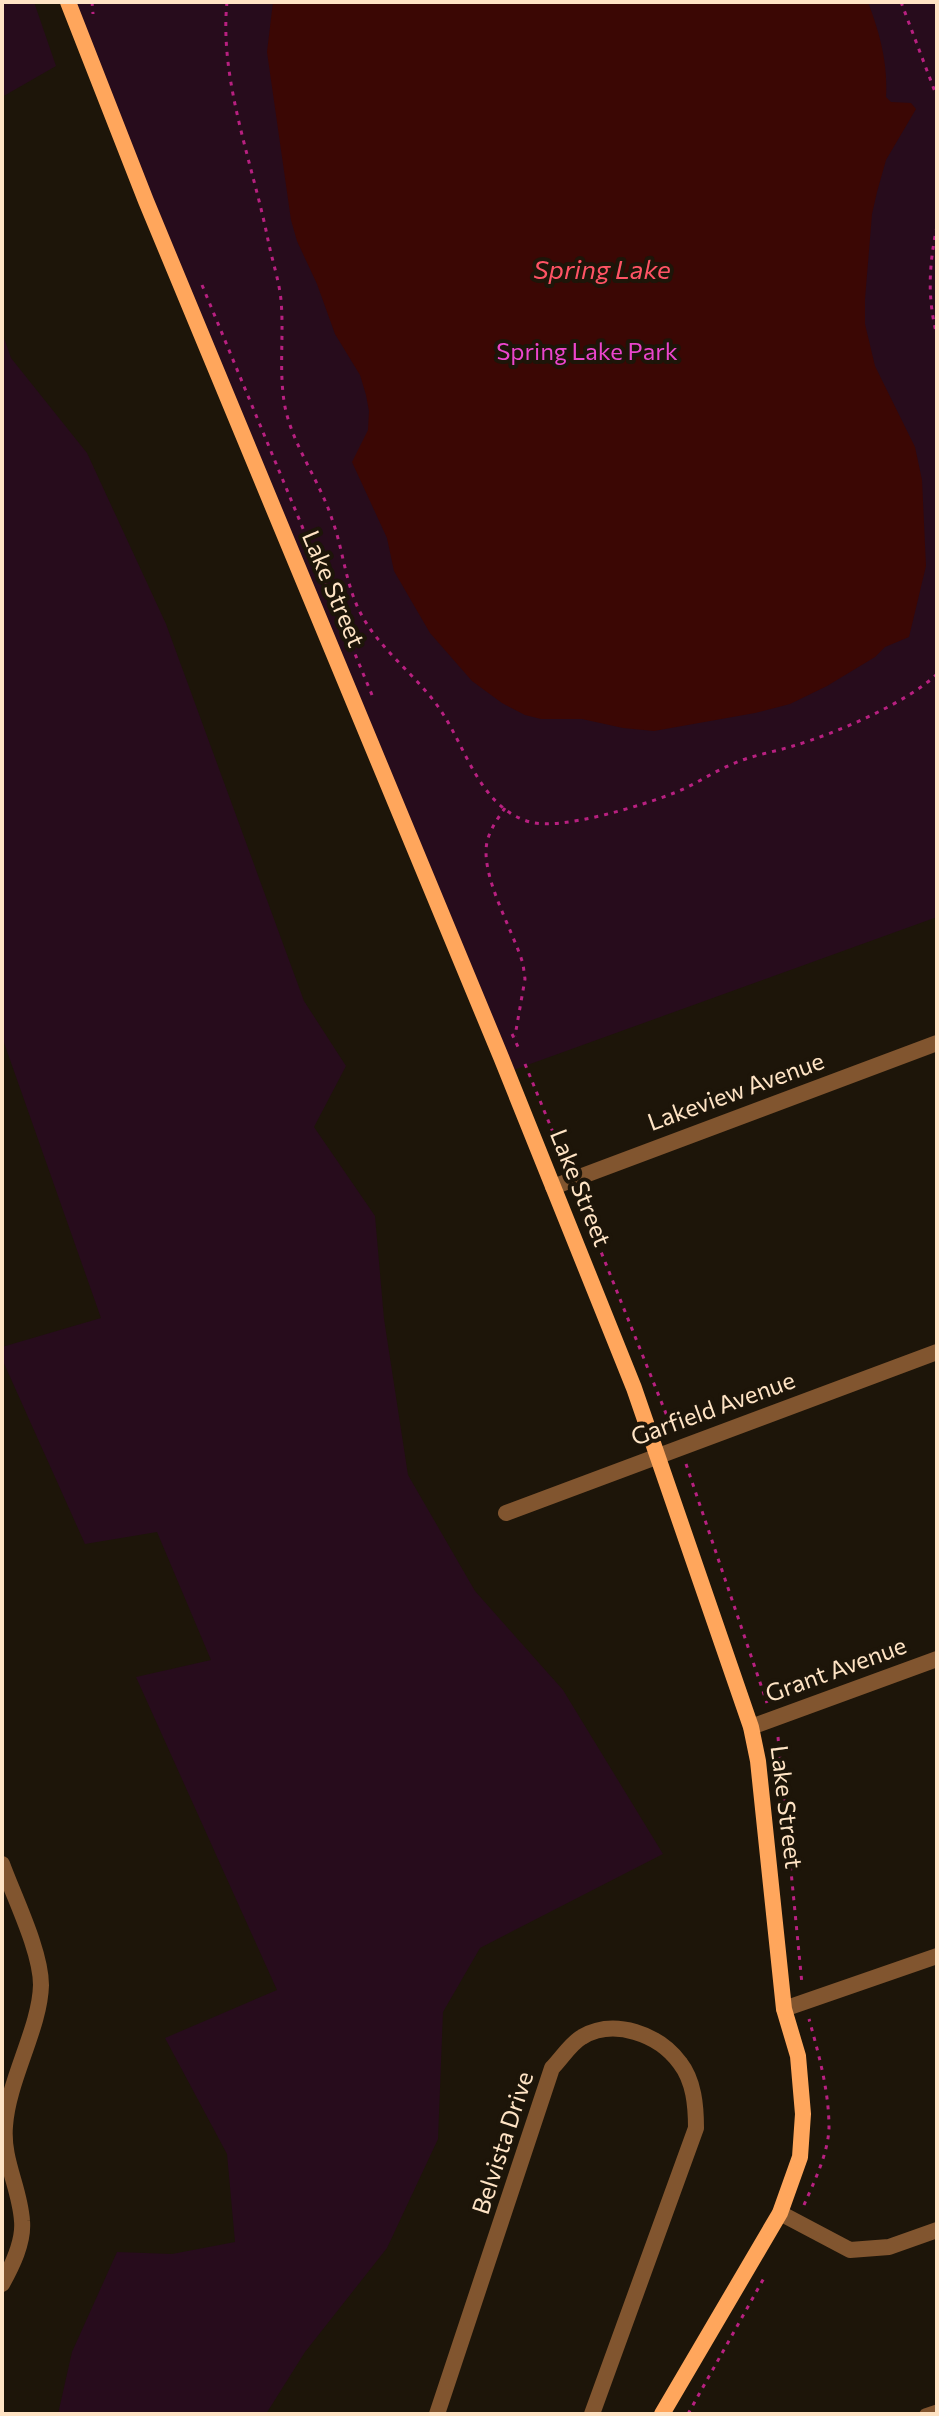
<svg xmlns="http://www.w3.org/2000/svg" width="939" height="2416" viewBox="0 0 939 2416" font-family="Commissioner,sans-serif">
	<style>
		.green { fill: #270c1c }
		.water { fill: #3b0704 }
		.lines { fill: none; stroke-linecap: round; stroke-linejoin: round }
		.path { stroke: #b82080; stroke-width: 3; stroke-dasharray: 4 6; stroke-linecap: butt }
		.lane { stroke: #81552f; stroke-width: 11 }
		.street { stroke: #81552f; stroke-width: 16 }
		.secondary { stroke: #ffa65c; stroke-width: 16 }
		.labels { text-anchor: middle; stroke-width: 8; stroke-linejoin: round; paint-order: stroke }
		.park-label { font-size: 24px; fill: #eb45cd; stroke: #1d1509 }
		.street-label { font-size: 24px; fill: #ffe4c5; stroke: #1d1509 }
		.water-label { font-size: 26px; font-style: italic; fill: #ff5365; stroke: #1d1509 }
	</style>
	<rect width="100%" height="100%" fill="#1d1509"/>
	<g class="green">
		<polygon points="2,2 34,2 56,66 2,97"/>
		<polygon points="68,2 937,2 937,917 508,1072"/>
		<polygon points="2,332 11,358 87,453 166,624 304,1001 346,1066 314,1127 375,1216 384,1319 408,1475 475,1591 563,1690 663,1854 480,1948 443,2012 438,2139 387,2248 305,2352 266,2414 58,2414 72,2352 117,2252 172,2254 235,2242 227,2154 165,2038 277,1990 136,1677 211,1660 157,1532 85,1544 2,1359 2,1347 101,1318 2,1037"/>
	</g>
	<path class="water" d="M273 2H868C880 34 888 63 886 97L891 102 911 103 916 109 886 160 877 192 872 214 865 299V324L875 366 915 447 922 480 926 566 909 637 885 647 875 657 827 686 790 704 755 713 654 731 623 728 582 719H541L525 715 502 703 472 681 430 633 394 571 387 538 352 462 368 430 369 411 366 395 360 375 335 334 317 284 297 241 291 220 267 52Z"/>
	<g class="lines">
		<g class="path">
			<polyline points="92,2 93,14"/>
			<path d="M227 2C219 80 253 164 268 240 272 260 279 280 281 300 284 333 279 368 284 401 290 442 319 479 332 519 343 549 345 581 359 610 379 651 419 676 443 714 467 751 481 808 530 822 560 831 644 805 674 793 695 785 714 771 735 763 753 755 774 752 793 746 834 734 907 703 937 674"/>
			<polyline points="901,2 937,97"/>
			<path d="M937 226C929 265 927 297 937 336"/>
			<polyline points="202,285 372,695"/>
			<path d="M505 808C498 818 490 829 487 842 480 876 513 930 523 964L525 979 515 1036"/>
			<polyline points="512,1034 519,1049"/>
			<polyline points="525,1064 566,1164"/>
			<polyline points="579,1197 673,1431"/>
			<polyline points="686,1464 767,1703"/>
			<polyline points="778,1737 802,1984"/>
			<path d="M804 2205C814 2182 828 2154 829 2128 829 2091 819 2055 809 2019"/>
			<polyline points="688,2414 764,2278"/>
		</g>
		<polyline class="lane" points="925,2414 937,2410"/>
		<g class="street">
			<polyline points="553,1187 937,1043"/>
			<polyline points="506,1513 937,1352"/>
			<polyline points="751,1727 937,1659"/>
			<path d="M2 1864C14 1897 41 1951 41 1985 40 2028 8 2080 5 2126 2 2160 20 2188 22 2221 24 2242 12 2266 2 2284"/>
			<polyline points="784,2009 937,1956"/>
			<polyline points="780,2213 850,2250 889,2247 937,2230"/>
			<path d="M437 2414 552 2068C561 2059 571 2043 582 2037 614 2018 659 2034 680 2063 694 2081 696 2106 696 2128L592 2414"/>
		</g>
		<polyline class="secondary" points="68,2 146,201 501,1057 634,1388 751,1727 758,1761 784,2009 798,2056 803,2114 800,2157 780,2213 662,2414"/>
	</g>
	<g class="labels">
		<g class="park-label">
			<text x="587" y="360">Spring Lake Park</text>
		</g>
		<g class="street-label">
			<text transform="translate(333 589) rotate(67)" y="8">Lake Street</text>
			<text transform="translate(736 1092) rotate(-20)" y="8">Lakeview Avenue</text>
			<text transform="translate(580 1188) rotate(68)" y="8">Lake Street</text>
			<text transform="translate(713 1409) rotate(-20)" y="8">Garfield Avenue</text>
			<text transform="translate(836 1670) rotate(-20)" y="8">Grant Avenue</text>
			<text transform="translate(786 1807) rotate(83)" y="8">Lake Street</text>
			<text transform="translate(503 2143) rotate(-72)" y="8">Belvista Drive</text>
		</g>
		<g class="water-label">
			<text x="602" y="279">Spring Lake</text>
		</g>
	</g>
	<rect width="939" height="2416" fill="none" stroke="#ffe4c5" stroke-width="8"/>
</svg>
